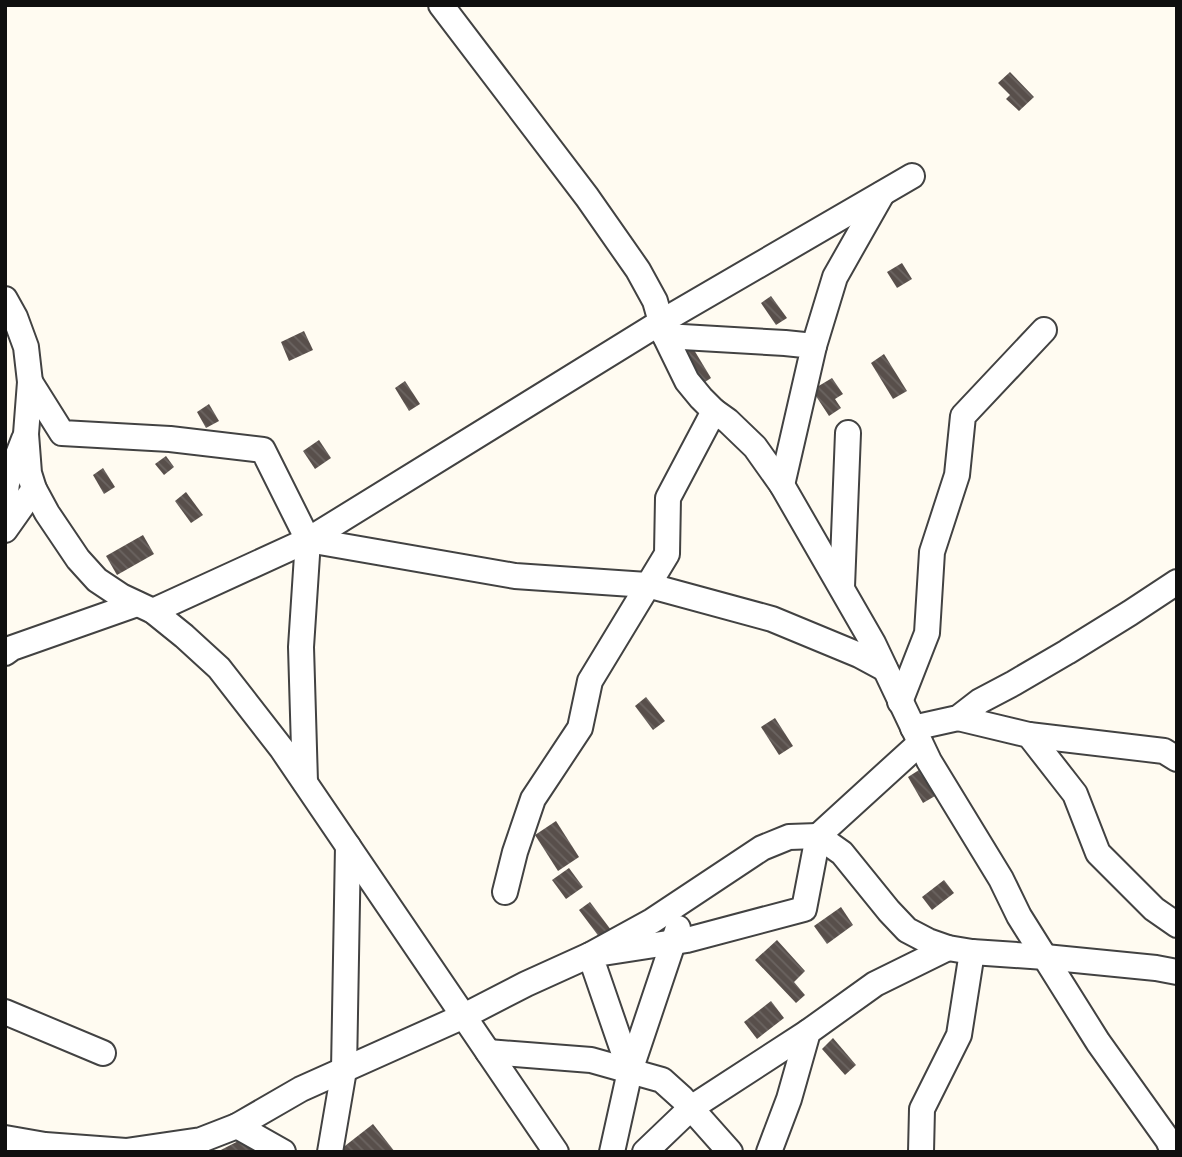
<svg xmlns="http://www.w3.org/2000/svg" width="1182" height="1157" viewBox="0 0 1182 1157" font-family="Literata,serif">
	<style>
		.building { fill: url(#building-back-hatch) }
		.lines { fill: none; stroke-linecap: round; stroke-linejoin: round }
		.minor-casing { stroke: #424242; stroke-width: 28 }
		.minor { stroke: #fff; stroke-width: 24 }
	</style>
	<defs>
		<pattern id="building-back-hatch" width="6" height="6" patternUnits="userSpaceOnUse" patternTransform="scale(1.75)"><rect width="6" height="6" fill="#584f4b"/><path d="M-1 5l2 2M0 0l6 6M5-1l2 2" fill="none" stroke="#6b6461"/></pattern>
	</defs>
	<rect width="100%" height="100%" fill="#fffbf1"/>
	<g class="building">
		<polygon points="1010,72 1034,97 1019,111 1006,99 1010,95 998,83"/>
		<polygon points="902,263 912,279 897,288 887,272"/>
		<polygon points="771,296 787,318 776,325 761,303"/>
		<polygon points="304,331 313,350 289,361 281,342"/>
		<polygon points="688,340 711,378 699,386 676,348"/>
		<polygon points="884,354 907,391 893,399 871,363"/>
		<polygon points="832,378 843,394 835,399 841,408 829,416 812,390"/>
		<polygon points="405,381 420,404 409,411 395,388"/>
		<polygon points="209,404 219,421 206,428 197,412"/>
		<polygon points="319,440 331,458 315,469 303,451"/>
		<polygon points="166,456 174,467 164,475 155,464"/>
		<polygon points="103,468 115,487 104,494 93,475"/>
		<polygon points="186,492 203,515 191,523 175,501"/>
		<polygon points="143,535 154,554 117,575 106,556"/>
		<polygon points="646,697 665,721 653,730 635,706"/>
		<polygon points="775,718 793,746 779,755 761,727"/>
		<polygon points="919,770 935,796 923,803 908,777"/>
		<polygon points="556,821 579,857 558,871 535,835"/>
		<polygon points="569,868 583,887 566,899 552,880"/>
		<polygon points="944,880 954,893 932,910 922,897"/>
		<polygon points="590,902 611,930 600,938 579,910"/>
		<polygon points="841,907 853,925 827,944 814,926"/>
		<polygon points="777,940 805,971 794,982 805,995 796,1003 755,960"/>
		<polygon points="771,1001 784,1018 757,1039 744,1022"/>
		<polygon points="833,1038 856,1065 845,1075 822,1049"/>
		<polygon points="373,1124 395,1152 344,1152 341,1149"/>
		<polygon points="250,1135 259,1152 217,1152"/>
	</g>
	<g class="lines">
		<defs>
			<g id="minor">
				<polyline points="441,5 587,197 638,270 655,301 665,336 687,381 701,398 714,411 728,421 755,447 782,485 873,643 929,761 1001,879 1019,916 1098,1042 1168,1140 1173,1152"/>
				<polyline points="5,299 15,317 26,347 30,382 26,434 29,473 34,489 47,513 78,559 97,580 121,596 153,611 184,636 219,668 282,749 556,1152"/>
				<polyline points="665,336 785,343 814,346 782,485"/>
				<polyline points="814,346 835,277 882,194"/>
				<polyline points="30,382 62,433 170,439 263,450 308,540 301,647 305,782"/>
				<polyline points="5,502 7,483 24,439"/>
				<polyline points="5,530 34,489"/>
				<polyline points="308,540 515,576 647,585 772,619 859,655 885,669"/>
				<polyline points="842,587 848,433"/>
				<polyline points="153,611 308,540 661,322 912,176"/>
				<polyline points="5,653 12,648 137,604"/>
				<polyline points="900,702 927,633 932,552 957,475 963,416 1044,330"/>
				<polyline points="958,718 1029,735 1075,794 1098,853 1154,909 1177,925"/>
				<polyline points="913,728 958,718 980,701 1014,683 1067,652 1130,613 1177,582"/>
				<polyline points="1029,735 1164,751 1177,759"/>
				<polyline points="505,892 515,852 533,799 580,728 590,681 667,554 668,498 714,411"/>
				<polyline points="5,1012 103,1053"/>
				<polyline points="488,1052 591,1060 662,1080 682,1098 730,1152"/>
				<polyline points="630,1071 590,955 687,940 804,909 818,836 920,743"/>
				<polyline points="237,1126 283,1152"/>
				<polyline points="5,1138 45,1145 126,1151 201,1140 237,1126 301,1089 464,1016 526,984 590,955 652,921 762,848 789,837 818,836 842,853 889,911 907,930 928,941 948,948 972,952 1045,957 1156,968 1177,972"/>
				<polyline points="330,1152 344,1070 348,846"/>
				<polyline points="612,1152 630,1071 678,928"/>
				<polyline points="645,1152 691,1108 808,1032"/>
				<polyline points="769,1152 789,1099 808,1032 875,984 948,948"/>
				<polyline points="921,1152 922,1109 959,1035 972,952"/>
			</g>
		</defs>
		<use href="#minor" class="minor-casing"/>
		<use href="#minor" class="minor"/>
	</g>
	<rect width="1182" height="1157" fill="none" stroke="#0f0f0f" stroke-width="14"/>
</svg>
